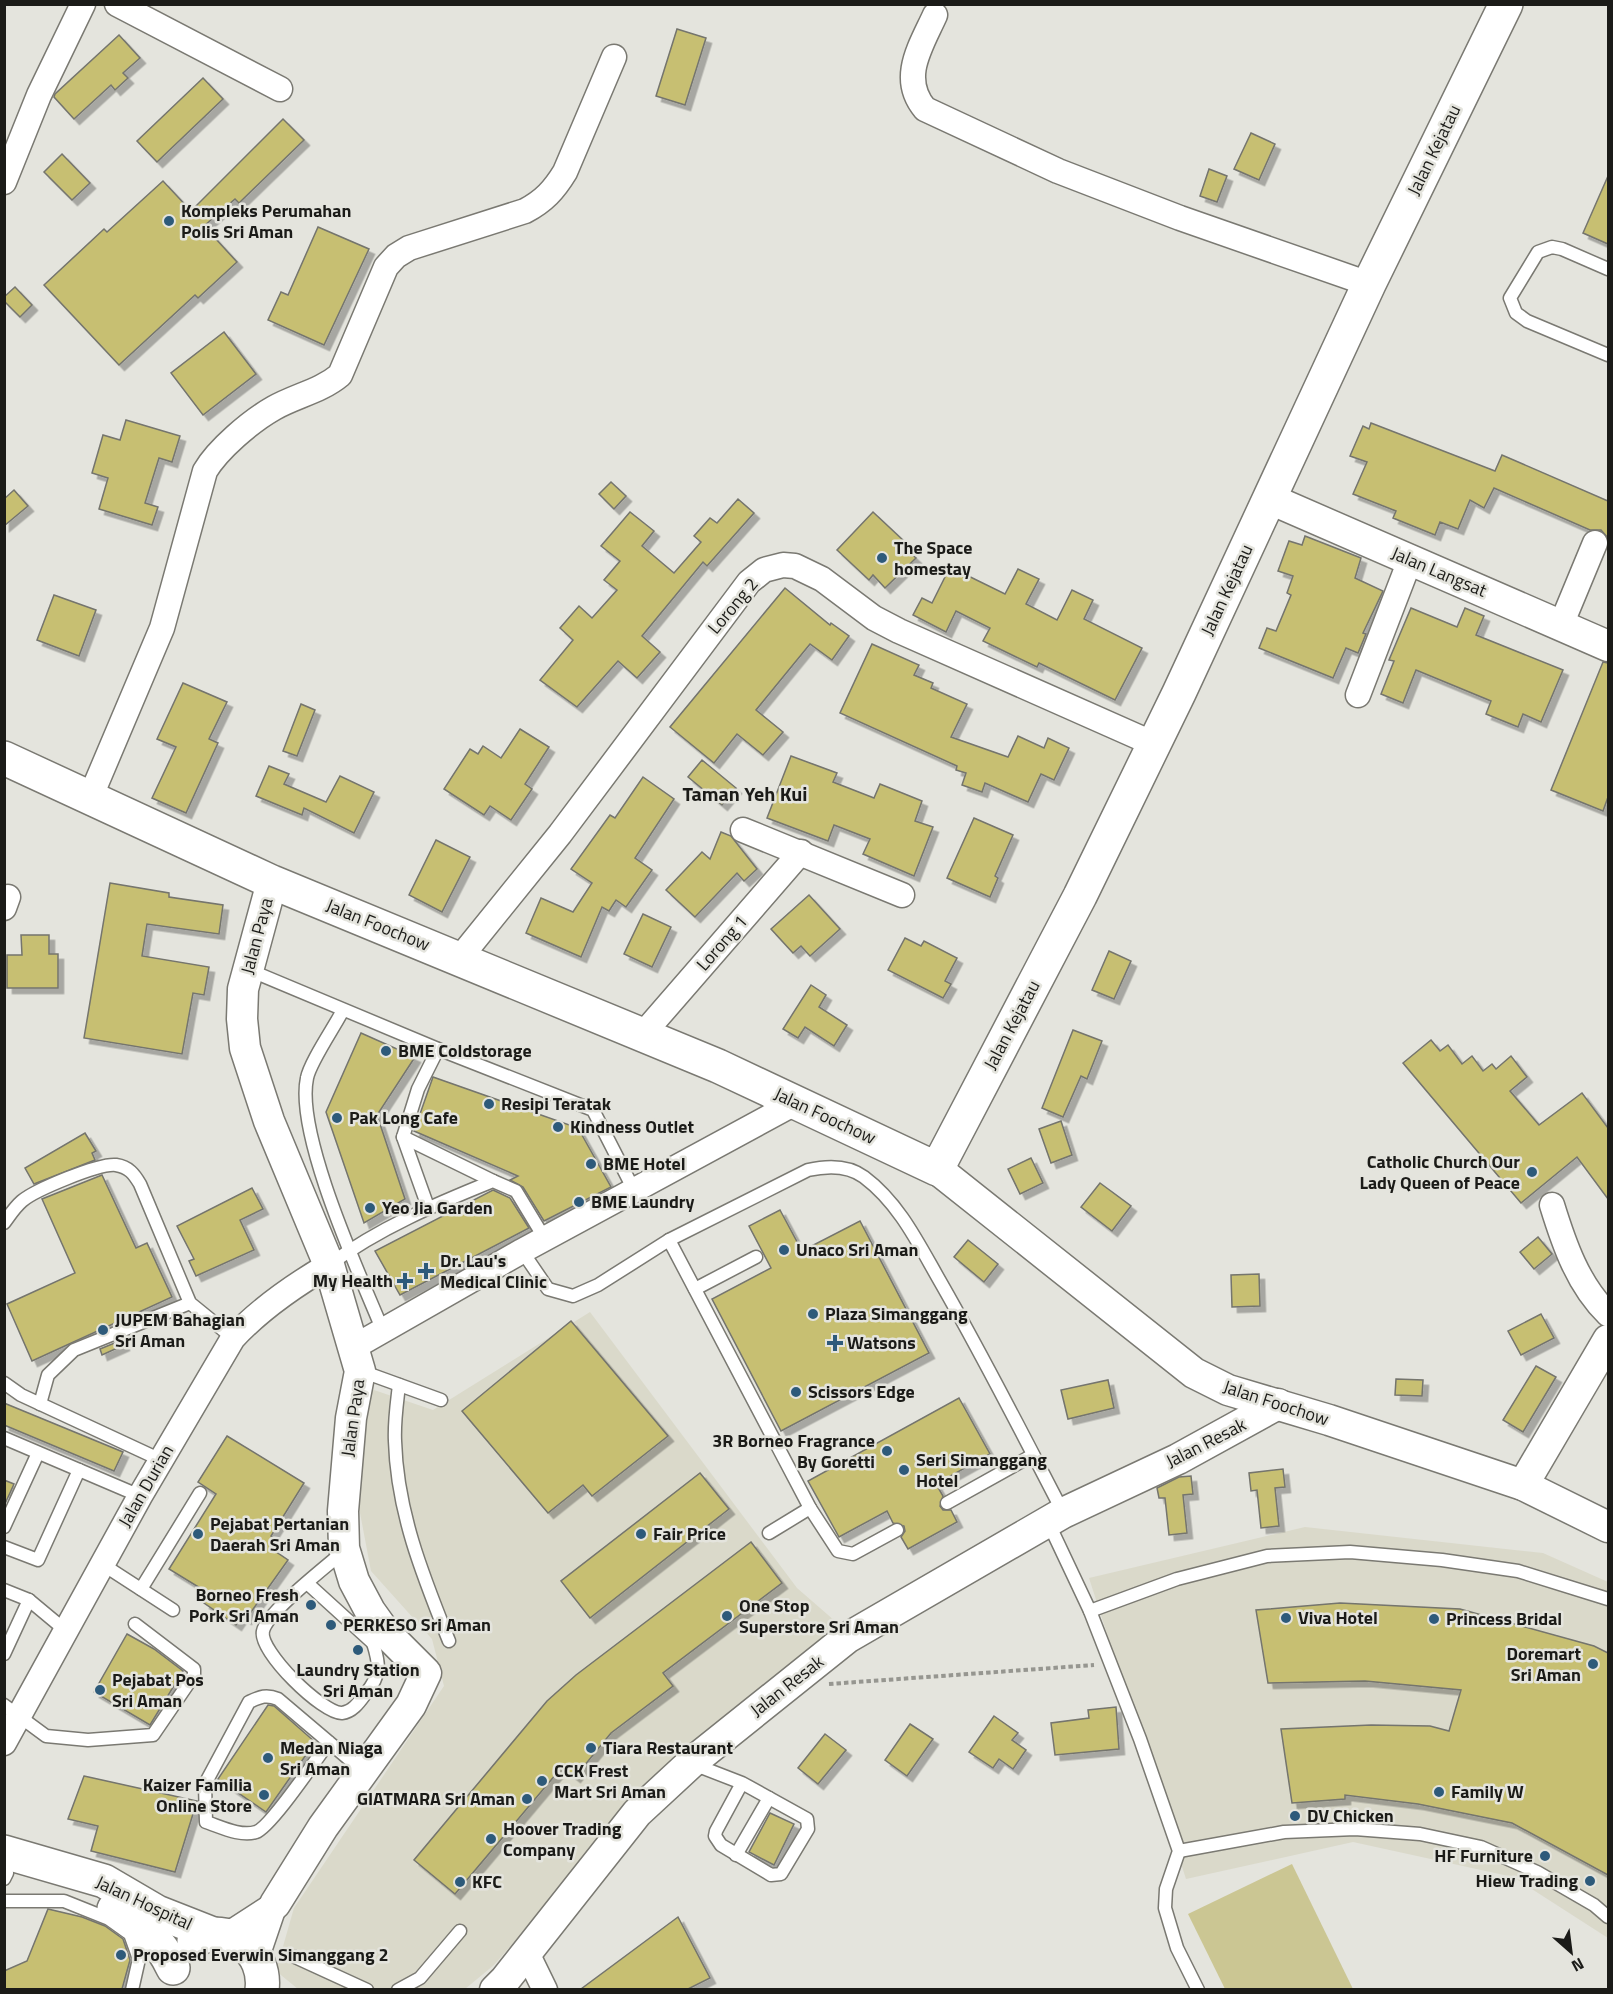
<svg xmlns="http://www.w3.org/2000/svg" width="1613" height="1994" viewBox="0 0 1613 1994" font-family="'Titillium Web',sans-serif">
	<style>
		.built { fill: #dad9ca }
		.green { fill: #cbc693 }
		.building { fill: #c7bf72; stroke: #74746d; stroke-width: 1.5; filter: url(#shadow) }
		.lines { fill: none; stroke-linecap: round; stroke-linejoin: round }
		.service-casing { stroke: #7a7972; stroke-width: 15 }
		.minor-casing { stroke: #7a7972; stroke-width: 27 }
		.tertiary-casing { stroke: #7a7972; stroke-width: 33 }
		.secondary-casing { stroke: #7a7972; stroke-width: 36 }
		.path { stroke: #969690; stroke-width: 4; stroke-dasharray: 4.5 3; stroke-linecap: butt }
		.service { stroke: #fff; stroke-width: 12 }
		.minor { stroke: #fff; stroke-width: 24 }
		.tertiary { stroke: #fff; stroke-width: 30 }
		.secondary { stroke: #fff; stroke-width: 33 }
		.poi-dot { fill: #2d5a7a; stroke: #e4e4dd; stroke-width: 2 }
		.labels { text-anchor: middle; stroke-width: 5; stroke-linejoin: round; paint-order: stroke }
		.street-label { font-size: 18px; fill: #1b1b18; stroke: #e4e4dd }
		.poi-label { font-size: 18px; font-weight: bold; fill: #1b1b18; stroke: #e4e4dd; text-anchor: start }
		.neighbourhood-label { font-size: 20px; font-weight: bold; fill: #1b1b18; stroke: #e4e4dd }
	</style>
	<defs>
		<filter id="shadow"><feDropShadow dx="5.5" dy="5.5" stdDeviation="0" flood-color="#0004"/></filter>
	</defs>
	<rect width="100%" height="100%" fill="#e4e4dd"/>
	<g class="built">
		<polygon points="590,1312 797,1588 835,1621 829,1642 654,1781 494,1965 465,1989 298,1989 276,1971 294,1908 444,1686 432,1639 371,1571 357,1497 371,1389 433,1410"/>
		<polygon points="1305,1527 1543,1553 1608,1582 1608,1938 1513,1877 1353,1842 1186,1879 1089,1578"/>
	</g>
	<polygon class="green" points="1292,1864 1353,1989 1225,1989 1188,1914"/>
	<g class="building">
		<polygon points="677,29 706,38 685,105 656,96"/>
		<polygon points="119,35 140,58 123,73 128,78 115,90 111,85 74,119 54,97 55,94"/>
		<polygon points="203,78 223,99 157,162 137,141"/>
		<polygon points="283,119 304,140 239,203 235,199 204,226 237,262 198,298 195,295 119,365 44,285 104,229 107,232 163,181 191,211"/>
		<polygon points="1251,133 1275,144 1259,180 1234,169"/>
		<polygon points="62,154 90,183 72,200 44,172"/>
		<polygon points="1209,169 1227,176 1217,202 1200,196"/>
		<polygon points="1608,176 1608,244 1583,233"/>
		<polygon points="318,227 369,249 324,345 268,320 281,292 288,295"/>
		<polygon points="15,287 32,305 20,317 4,301 4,297"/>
		<polygon points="224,332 256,374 203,415 171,373"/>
		<polygon points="126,420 180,436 172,462 159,458 145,503 158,507 152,525 99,509 108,478 92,473 103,435 120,440"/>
		<polygon points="1371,423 1495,471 1502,455 1608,501 1608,538 1601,530 1590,530 1494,488 1484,508 1470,500 1458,529 1440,522 1435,535 1393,518 1396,511 1353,494 1367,462 1350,456 1363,426 1369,429"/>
		<polygon points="611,482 626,496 614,509 599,494"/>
		<polygon points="14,490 28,506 4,526 4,499"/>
		<polygon points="738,499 754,513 707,566 703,562 642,636 660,652 637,678 618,661 577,707 540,680 573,640 560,628 579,606 592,618 617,590 604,580 620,561 601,546 630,512 654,531 642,546 674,573 701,542 694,536 710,518 717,523"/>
		<polygon points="873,512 905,542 902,545 916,558 885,588 873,575 869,580 837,550"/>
		<polygon points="1305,536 1361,558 1355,578 1383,591 1363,633 1366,634 1358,653 1346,648 1333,678 1259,648 1267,628 1276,631 1291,595 1287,593 1293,576 1278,571 1289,541 1302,545"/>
		<polygon points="950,567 1005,594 1018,569 1039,579 1026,604 1057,620 1072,590 1093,600 1084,619 1142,648 1115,700 1039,663 1037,667 983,641 990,628 956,611 946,632 913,615 922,598 932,603"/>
		<polygon points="785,588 830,625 831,623 849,636 832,660 810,644 756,710 783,732 763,755 737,734 714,763 670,727"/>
		<polygon points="54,595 96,610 79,656 37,640"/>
		<polygon points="1411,608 1457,627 1465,608 1484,616 1476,635 1563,670 1541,722 1523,714 1518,727 1486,714 1491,701 1416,670 1403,703 1381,694 1394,661 1389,660"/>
		<polygon points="872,644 919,665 914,675 933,683 931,688 967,704 951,737 1008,757 1018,736 1044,748 1048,738 1069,748 1054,780 1041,774 1028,802 985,783 982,792 962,785 966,773 956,770 957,766 840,713"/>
		<polygon points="1603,662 1608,663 1608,797 1603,811 1551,790"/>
		<polygon points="183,683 227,702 209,739 218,743 186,813 152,798 176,747 157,739"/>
		<polygon points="301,704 315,710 297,756 283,751"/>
		<polygon points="520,729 549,747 525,784 532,789 511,820 490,806 484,815 444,789 470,749 478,754 483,746 501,758"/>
		<polygon points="791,756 837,773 833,782 874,798 880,784 922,801 915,821 933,827 914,876 863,854 870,839 834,825 828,841 767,818"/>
		<polygon points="702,760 736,788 722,805 688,777"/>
		<polygon points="269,766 289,774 284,784 326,802 340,776 374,792 354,833 304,808 302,815 256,796"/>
		<polygon points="643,777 674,799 635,858 652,870 626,907 616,900 609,911 602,907 581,957 526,933 541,898 573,912 592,883 571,869 610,815 615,818"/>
		<polygon points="974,818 1013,835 995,876 998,878 990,897 947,878"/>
		<polygon points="721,832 731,836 757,869 744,881 737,873 695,917 666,890 702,852 710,859"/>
		<polygon points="436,840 470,857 442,912 409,895"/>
		<polygon points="110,883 169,893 169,897 223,905 219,934 147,924 142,956 209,967 204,995 193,993 182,1054 84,1038"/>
		<polygon points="809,895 840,929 810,956 801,946 793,953 771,929"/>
		<polygon points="643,914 671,927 652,967 624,954"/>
		<polygon points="21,935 49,935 49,954 58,954 58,988 7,988 7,955 22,955"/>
		<polygon points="905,938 921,946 924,941 957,958 945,981 951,984 943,998 888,970"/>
		<polygon points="1109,951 1131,961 1114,999 1092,990"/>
		<polygon points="811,985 826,995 819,1007 847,1025 834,1046 805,1027 798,1038 783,1029"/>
		<polygon points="1073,1030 1102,1041 1087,1079 1081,1076 1063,1117 1042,1108"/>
		<polygon points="361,1033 415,1057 377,1115 405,1199 364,1223 326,1112"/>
		<polygon points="1431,1040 1440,1051 1448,1045 1462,1064 1472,1056 1483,1071 1492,1064 1496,1069 1511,1056 1527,1077 1510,1091 1539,1125 1582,1093 1608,1128 1608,1199 1577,1157 1521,1203 1403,1063"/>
		<polygon points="433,1077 578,1128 611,1187 544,1221 523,1187 510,1180 518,1176 414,1131"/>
		<polygon points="1061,1121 1072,1155 1051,1163 1039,1129"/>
		<polygon points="85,1133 96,1151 92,1153 95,1160 34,1184 25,1168"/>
		<polygon points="1031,1158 1043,1183 1020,1194 1008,1169"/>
		<polygon points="102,1175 136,1248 147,1243 172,1297 32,1361 7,1304 75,1273 42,1199"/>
		<polygon points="1100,1183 1131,1206 1112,1231 1081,1207"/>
		<polygon points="252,1188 263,1209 240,1220 254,1250 196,1276 189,1261 194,1259 177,1226"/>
		<polygon points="493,1190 510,1198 529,1228 400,1295 375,1251"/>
		<polygon points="780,1210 802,1251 860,1221 929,1353 781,1431 712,1299 771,1268 749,1226"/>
		<polygon points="1538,1237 1552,1254 1534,1269 1520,1252"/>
		<polygon points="968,1240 998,1264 984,1282 954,1257"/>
		<polygon points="1259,1274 1260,1306 1232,1307 1231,1275"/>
		<polygon points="1541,1314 1554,1338 1521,1355 1508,1331"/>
		<polygon points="571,1321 668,1436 592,1496 583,1485 548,1513 462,1411"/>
		<polygon points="122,1340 124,1345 102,1355 100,1349"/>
		<polygon points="1536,1366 1556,1377 1523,1432 1503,1420"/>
		<polygon points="1396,1379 1423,1380 1422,1396 1395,1395"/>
		<polygon points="1108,1380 1114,1408 1068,1419 1061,1390"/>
		<polygon points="959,1398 990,1454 936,1484 943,1496 940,1506 943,1510 951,1510 957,1522 908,1549 901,1537 905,1531 904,1526 893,1523 887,1511 839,1537 808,1481"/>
		<polygon points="4,1403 123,1452 114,1471 4,1425"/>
		<polygon points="227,1436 304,1483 271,1536 278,1541 272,1549 288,1560 246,1619 242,1616 236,1625 204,1603 210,1594 169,1569 216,1494 198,1482"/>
		<polygon points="1283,1469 1285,1487 1275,1488 1279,1526 1261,1528 1257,1490 1251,1491 1249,1473"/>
		<polygon points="700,1473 729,1509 590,1618 561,1581"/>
		<polygon points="1191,1476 1193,1494 1183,1495 1187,1533 1169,1535 1165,1498 1159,1498 1157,1488 1179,1477"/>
		<polygon points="4,1480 14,1484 4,1506"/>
		<polygon points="751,1542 782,1583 663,1673 673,1686 611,1733 575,1777 562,1767 455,1894 414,1860 547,1701 576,1675"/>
		<polygon points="1340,1603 1460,1609 1594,1646 1608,1653 1608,1875 1512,1823 1418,1804 1345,1795 1345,1799 1292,1803 1281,1729 1371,1725 1430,1726 1449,1731 1461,1690 1365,1681 1268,1683 1256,1610"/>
		<polygon points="127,1634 154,1649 183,1671 150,1725 94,1692"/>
		<polygon points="268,1705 274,1706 315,1742 266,1812 218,1779"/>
		<polygon points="1116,1707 1119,1749 1055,1755 1051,1723 1089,1718 1088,1710"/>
		<polygon points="994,1716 1018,1733 1012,1740 1026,1750 1013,1769 999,1759 993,1768 969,1752"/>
		<polygon points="910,1724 933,1739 907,1776 885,1760"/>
		<polygon points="825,1734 846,1750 818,1784 798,1768"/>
		<polygon points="84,1776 197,1801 175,1872 91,1851 98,1826 68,1819"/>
		<polygon points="770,1813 794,1824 774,1865 749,1852"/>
		<polygon points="48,1909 82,1917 105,1926 123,1939 130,1960 122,1989 4,1989 4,1971 27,1961"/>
		<polygon points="678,1917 710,1978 688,1989 581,1989"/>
	</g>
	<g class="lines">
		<defs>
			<g id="service">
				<polyline points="1608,269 1562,249 1552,247 1538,252 1510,298 1516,313 1527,321 1608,355"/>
				<polyline points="249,970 438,1049 593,1110 635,1192"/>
				<path d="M343 1010C335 1026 310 1062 307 1078 295 1134 360 1275 383 1331"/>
				<polyline points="403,1137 493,1181"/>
				<polyline points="428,1207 403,1137 418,1089 438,1049"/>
				<path d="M4 1223C10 1215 14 1208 22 1201 35 1190 99 1163 116 1165 129 1167 134 1174 140 1184L190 1303 233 1338"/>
				<polyline points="669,1240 810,1508 769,1533"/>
				<path d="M522 1251 548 1289 573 1296 598 1285 669 1240 808 1170C826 1166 848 1165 864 1177 900 1204 919 1245 941 1283 984 1358 1023 1435 1063 1512"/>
				<path d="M329 1265C379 1228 436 1204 493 1181L516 1191 545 1239"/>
				<polyline points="695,1289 756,1257"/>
				<polyline points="361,1371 441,1400"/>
				<polyline points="4,1383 21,1395 161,1460"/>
				<path d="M399 1385C397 1403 394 1422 395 1441 397 1512 423 1576 449 1641"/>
				<polyline points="40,1404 48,1375 74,1350 190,1303"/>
				<polyline points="4,1438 140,1496"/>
				<polyline points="947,1503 1033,1455"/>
				<polyline points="810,1508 838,1551 853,1554 897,1530"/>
				<polyline points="1048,1522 1090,1611 1140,1739 1179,1851 1166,1889 1165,1908 1177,1948 1198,1990"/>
				<polyline points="4,1527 38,1453"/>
				<polyline points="4,1547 38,1560 79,1470"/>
				<path d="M344 1551C327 1566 267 1612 263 1631 258 1651 323 1714 342 1713 353 1712 360 1701 366 1693 381 1675 380 1665 373 1643L385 1632"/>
				<polyline points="102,1564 173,1610"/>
				<polyline points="307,1583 373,1643"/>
				<polyline points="141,1589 200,1493"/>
				<polyline points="4,1590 29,1600 4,1654"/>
				<polyline points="29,1600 65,1630"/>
				<polyline points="1090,1611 1177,1579 1267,1556 1350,1552 1442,1560 1518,1571 1608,1599"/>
				<polyline points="4,1705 46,1736 88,1740 153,1735 194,1675 194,1669 135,1624"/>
				<path d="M329 1742C317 1758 270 1828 256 1832 241 1837 221 1827 206 1822L205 1784 249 1702C260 1697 266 1694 278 1699L363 1771"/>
				<polyline points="693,1764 742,1783 807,1819 808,1829 781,1874 771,1875 721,1845 715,1836 716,1831 742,1783"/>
				<polyline points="1179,1851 1284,1832 1355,1829 1420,1834 1481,1847 1537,1872 1594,1905 1608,1917"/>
				<polyline points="736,1855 769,1798"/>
				<polyline points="4,1879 7,1873"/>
				<polyline points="4,1901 64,1901 109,1919 130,1934 139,1959 132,1990"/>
				<polyline points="295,1957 367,1990"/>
				<polyline points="398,1990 420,1978 460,1931"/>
			</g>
			<g id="minor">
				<polyline points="117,4 280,89"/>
				<path d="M935 15C921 46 899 78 925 109L1058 171 1180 218 1369 284"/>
				<polyline points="4,182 39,95 83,4"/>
				<polyline points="1561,625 1595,543"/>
				<polyline points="1358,695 1410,560"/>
				<path d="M90 798 162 628 205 471C218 449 251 421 274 408 295 396 321 391 340 375L386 267 396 256 409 248 525 211C544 201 554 190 565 172L614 57"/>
				<polyline points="743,830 902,895"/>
				<polyline points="4,908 8,897"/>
				<polyline points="459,959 560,834 749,582 764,570 783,565 795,566 822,579 874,618 899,631 1154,744"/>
				<polyline points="643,1034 801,852"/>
				<path d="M1552 1205C1564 1244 1578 1285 1608 1314"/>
				<polyline points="354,1347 522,1251 797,1102"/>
				<path d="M4 1743 140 1496 233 1338C261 1308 293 1286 329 1265"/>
				<polyline points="227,1935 275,1904"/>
				<polyline points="527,1953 545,1990"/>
				<polyline points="257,1957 275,1904"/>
			</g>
			<g id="tertiary">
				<polyline points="1270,499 1608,646"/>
				<polyline points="272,882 243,989 242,1019 245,1048 269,1121 329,1265 360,1371 351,1418 343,1511 344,1548 354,1581 370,1611 385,1632 426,1673 411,1705 323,1827 275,1904"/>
				<polyline points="937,1169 1194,1373 1228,1390 1329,1420 1523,1485 1608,1527"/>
				<polyline points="1523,1485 1608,1340"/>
				<polyline points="495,1990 505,1980 637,1813 691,1763 847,1638 1063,1513 1178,1459 1278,1404"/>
			</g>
			<g id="secondary">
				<polyline points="4,758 272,882 718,1066 937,1169 1080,896 1179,693 1369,284 1506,4"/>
				<polyline points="4,1852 104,1881 157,1912 213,1934"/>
				<path d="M114 1909C141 1923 160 1940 173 1968"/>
				<path d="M194 1941C230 1920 267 1952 262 1990"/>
			</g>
		</defs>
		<use href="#service" class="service-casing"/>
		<use href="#minor" class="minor-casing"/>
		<use href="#tertiary" class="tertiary-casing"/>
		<use href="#secondary" class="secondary-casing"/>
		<polyline class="path" points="829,1684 1094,1665"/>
		<use href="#service" class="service"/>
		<use href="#minor" class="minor"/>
		<use href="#tertiary" class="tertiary"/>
		<use href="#secondary" class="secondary"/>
	</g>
	<g class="poi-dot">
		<circle cx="169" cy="221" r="6"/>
		<circle cx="882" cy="558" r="6"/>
		<circle cx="386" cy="1051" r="6"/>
		<circle cx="489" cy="1104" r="6"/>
		<circle cx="337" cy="1118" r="6"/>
		<circle cx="558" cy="1127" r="6"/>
		<circle cx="591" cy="1164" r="6"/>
		<circle cx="1532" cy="1172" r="6"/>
		<circle cx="579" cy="1202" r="6"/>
		<circle cx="370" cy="1208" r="6"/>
		<circle cx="784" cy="1250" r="6"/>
		<path d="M423 1262h6v6h6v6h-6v6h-6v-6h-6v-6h6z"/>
		<path d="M402 1272h6v6h6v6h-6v6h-6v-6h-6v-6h6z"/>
		<circle cx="813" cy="1314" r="6"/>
		<circle cx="103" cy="1330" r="6"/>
		<path d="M832 1334h6v6h6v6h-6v6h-6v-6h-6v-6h6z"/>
		<circle cx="796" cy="1392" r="6"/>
		<circle cx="887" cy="1451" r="6"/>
		<circle cx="904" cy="1470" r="6"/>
		<circle cx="198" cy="1534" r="6"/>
		<circle cx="641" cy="1534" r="6"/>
		<circle cx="311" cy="1605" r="6"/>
		<circle cx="727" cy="1616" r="6"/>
		<circle cx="1286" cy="1618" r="6"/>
		<circle cx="1434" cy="1619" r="6"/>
		<circle cx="331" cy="1625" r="6"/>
		<circle cx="358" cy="1650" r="6"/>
		<circle cx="1593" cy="1664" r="6"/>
		<circle cx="100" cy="1690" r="6"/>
		<circle cx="591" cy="1748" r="6"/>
		<circle cx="268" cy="1758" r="6"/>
		<circle cx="542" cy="1781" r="6"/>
		<circle cx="1439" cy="1792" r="6"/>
		<circle cx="264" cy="1795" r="6"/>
		<circle cx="527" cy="1799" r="6"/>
		<circle cx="1295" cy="1816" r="6"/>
		<circle cx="491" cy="1839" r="6"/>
		<circle cx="1545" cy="1856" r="6"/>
		<circle cx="1590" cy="1881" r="6"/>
		<circle cx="460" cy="1882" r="6"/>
		<circle cx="121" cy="1955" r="6"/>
	</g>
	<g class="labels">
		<g class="street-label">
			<text transform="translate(1434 150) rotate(-64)" y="6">Jalan Kejatau</text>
			<text transform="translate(1439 572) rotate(23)" y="6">Jalan Langsat</text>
			<text transform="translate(1227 590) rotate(-65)" y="6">Jalan Kejatau</text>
			<text transform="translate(733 606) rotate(-50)" y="6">Lorong 2</text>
			<text transform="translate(378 925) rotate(22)" y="6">Jalan Foochow</text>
			<text transform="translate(257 936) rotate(-75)" y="6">Jalan Paya</text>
			<text transform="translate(722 943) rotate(-49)" y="6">Lorong 1</text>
			<text transform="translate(1012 1025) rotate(-62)" y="6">Jalan Kejatau</text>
			<text transform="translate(825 1116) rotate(25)" y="6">Jalan Foochow</text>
			<text transform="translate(1276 1403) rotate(18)" y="6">Jalan Foochow</text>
			<text transform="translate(353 1418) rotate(-82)" y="6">Jalan Paya</text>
			<text transform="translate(1206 1443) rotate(-27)" y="6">Jalan Resak</text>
			<text transform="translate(146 1486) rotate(-60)" y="6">Jalan Durian</text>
			<text transform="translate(787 1686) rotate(-38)" y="6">Jalan Resak</text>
			<text transform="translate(144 1903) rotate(25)" y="6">Jalan Hospital</text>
		</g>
		<g class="poi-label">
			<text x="181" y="217">Kompleks Perumahan<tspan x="181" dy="21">Polis Sri Aman</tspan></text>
			<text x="894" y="554">The Space<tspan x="894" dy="21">homestay</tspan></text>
			<text x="398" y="1057">BME Coldstorage</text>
			<text x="501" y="1110">Resipi Teratak</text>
			<text x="349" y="1124">Pak Long Cafe</text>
			<text x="570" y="1133">Kindness Outlet</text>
			<text x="1520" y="1168" text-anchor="end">Catholic Church Our<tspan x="1520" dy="21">Lady Queen of Peace</tspan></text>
			<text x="603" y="1170">BME Hotel</text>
			<text x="591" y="1208">BME Laundry</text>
			<text x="382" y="1214">Yeo Jia Garden</text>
			<text x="796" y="1256">Unaco Sri Aman</text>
			<text x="440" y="1267">Dr. Lau's<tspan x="440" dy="21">Medical Clinic</tspan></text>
			<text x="393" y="1287" text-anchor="end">My Health</text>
			<text x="825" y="1320">Plaza Simanggang</text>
			<text x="115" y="1326">JUPEM Bahagian<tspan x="115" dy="21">Sri Aman</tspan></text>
			<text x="847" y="1349">Watsons</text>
			<text x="808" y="1398">Scissors Edge</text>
			<text x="875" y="1447" text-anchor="end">3R Borneo Fragrance<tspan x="875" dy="21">By Goretti</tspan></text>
			<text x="916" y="1466">Seri Simanggang<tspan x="916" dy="21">Hotel</tspan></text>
			<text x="210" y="1530">Pejabat Pertanian<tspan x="210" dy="21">Daerah Sri Aman</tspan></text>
			<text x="653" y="1540">Fair Price</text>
			<text x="299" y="1601" text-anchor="end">Borneo Fresh<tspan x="299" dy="21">Pork Sri Aman</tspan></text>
			<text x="739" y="1612">One Stop<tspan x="739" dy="21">Superstore Sri Aman</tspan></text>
			<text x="1298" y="1624">Viva Hotel</text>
			<text x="1446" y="1625">Princess Bridal</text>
			<text x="343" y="1631">PERKESO Sri Aman</text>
			<text x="1581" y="1660" text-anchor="end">Doremart<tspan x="1581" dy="21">Sri Aman</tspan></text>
			<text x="358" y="1676" text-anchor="middle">Laundry Station<tspan x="358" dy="21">Sri Aman</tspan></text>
			<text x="112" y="1686">Pejabat Pos<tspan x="112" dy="21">Sri Aman</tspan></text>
			<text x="280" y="1754">Medan Niaga<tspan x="280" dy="21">Sri Aman</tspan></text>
			<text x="603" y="1754">Tiara Restaurant</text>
			<text x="554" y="1777">CCK Frest<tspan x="554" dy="21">Mart Sri Aman</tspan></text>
			<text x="252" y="1791" text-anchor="end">Kaizer Familia<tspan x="252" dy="21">Online Store</tspan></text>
			<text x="1451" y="1798">Family W</text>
			<text x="515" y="1805" text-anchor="end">GIATMARA Sri Aman</text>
			<text x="1307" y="1822">DV Chicken</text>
			<text x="503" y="1835">Hoover Trading<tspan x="503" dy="21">Company</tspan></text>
			<text x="1533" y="1862" text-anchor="end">HF Furniture</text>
			<text x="1578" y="1887" text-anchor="end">Hiew Trading</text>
			<text x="472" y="1888">KFC</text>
			<text x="133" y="1961">Proposed Everwin Simanggang 2</text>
		</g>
		<g class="neighbourhood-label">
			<text x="745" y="801">Taman Yeh Kui</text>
		</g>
	</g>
	<rect width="1613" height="1994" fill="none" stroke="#1b1b18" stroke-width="12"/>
	<g transform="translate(1571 1952) rotate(152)" stroke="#e4e4dd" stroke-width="4.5" paint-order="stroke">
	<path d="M0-4.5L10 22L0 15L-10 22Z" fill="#1b1b18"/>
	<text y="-9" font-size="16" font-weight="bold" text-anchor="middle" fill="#1b1b18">N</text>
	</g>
</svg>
